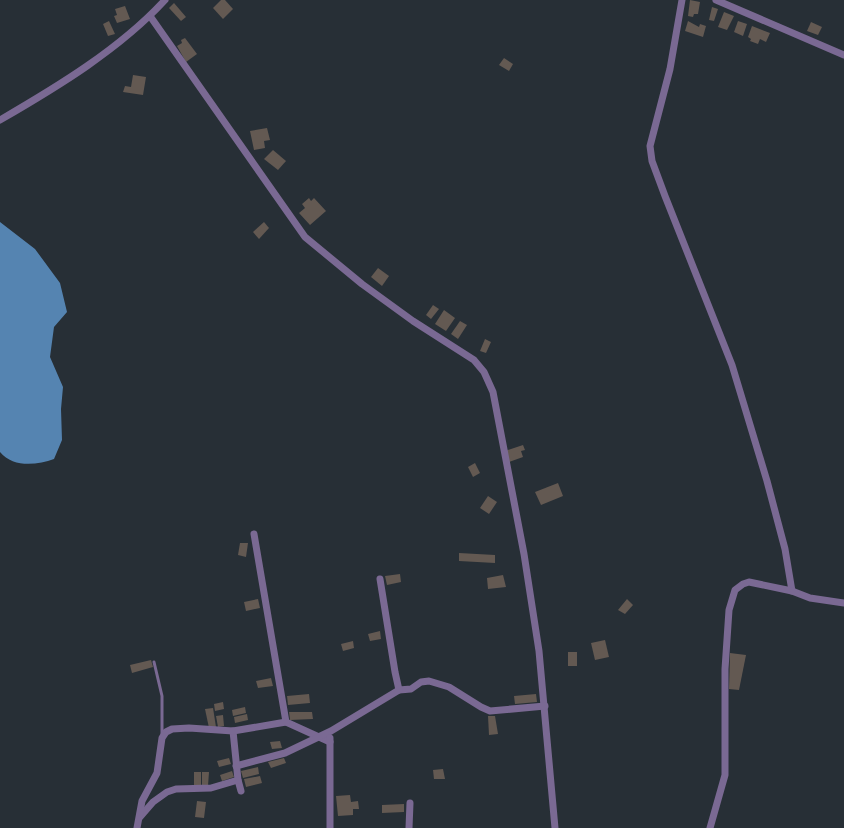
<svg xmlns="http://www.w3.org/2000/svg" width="844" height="828" viewBox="0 0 844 828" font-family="'DM Sans',sans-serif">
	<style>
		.water { fill: #5584b1 }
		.building { fill: #635952 }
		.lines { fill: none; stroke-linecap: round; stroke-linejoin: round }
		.lane { stroke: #7a6993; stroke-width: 3 }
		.street { stroke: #7a6993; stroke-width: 7 }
	</style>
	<rect width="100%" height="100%" fill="#272f36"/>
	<path class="water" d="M0 222 35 249 60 283 67 312 54 327 50 357 63 387 61 409 62 440 54 459C37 465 13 468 0 452Z"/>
	<g class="building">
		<polygon points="221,0 225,0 233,9 223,19 213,8"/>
		<polygon points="690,0 700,2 698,14 694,14 693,17 688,16"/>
		<polygon points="174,3 186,17 181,21 169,8"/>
		<polygon points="125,6 130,19 117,23 114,16 117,15 115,9"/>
		<polygon points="712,7 718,9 714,21 709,20"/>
		<polygon points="724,12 734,16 727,30 718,27"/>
		<polygon points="109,21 115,34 108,36 103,24"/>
		<polygon points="688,21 699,27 700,24 706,26 703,37 685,31"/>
		<polygon points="738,21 747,24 743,36 734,32"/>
		<polygon points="811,22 822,27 818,35 807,31"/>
		<polygon points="752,26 770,33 766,42 760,39 758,44 750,41 751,39 748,37"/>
		<polygon points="185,38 197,54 186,62 177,46 182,43 181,40"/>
		<polygon points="504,58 513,64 509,71 499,65"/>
		<polygon points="133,75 146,77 143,95 123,92 125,86 131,87"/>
		<polygon points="267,128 270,140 264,141 265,148 254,150 250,131"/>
		<polygon points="273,150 286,161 278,170 264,159"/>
		<polygon points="309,198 311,201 314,198 326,211 310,225 299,213 305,208 302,204"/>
		<polygon points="264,222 269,228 259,239 253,232"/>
		<polygon points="378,268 389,276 382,286 371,277"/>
		<polygon points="433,305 439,309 431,319 426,315"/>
		<polygon points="444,310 455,318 446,331 435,324"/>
		<polygon points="460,321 467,325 458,339 451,334"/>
		<polygon points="485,339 491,342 486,353 480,351"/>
		<polygon points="523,445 525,450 521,451 523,457 509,462 505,451"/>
		<polygon points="475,463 480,473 473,477 468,467"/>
		<polygon points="558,483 563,496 541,505 535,492"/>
		<polygon points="488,496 497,502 489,514 480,508"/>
		<polygon points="240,543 248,543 246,557 238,555"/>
		<polygon points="459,553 495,555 495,563 459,561"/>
		<polygon points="400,574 401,582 387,585 385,576"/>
		<polygon points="503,575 506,587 488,589 487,578"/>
		<polygon points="258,599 260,608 246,611 244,602"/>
		<polygon points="627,599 633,605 625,614 618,610"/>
		<polygon points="380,631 381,639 370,641 368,634"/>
		<polygon points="605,640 609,657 595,660 591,643"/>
		<polygon points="353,641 354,648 343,651 341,644"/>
		<rect x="568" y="652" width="9" height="14"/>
		<polygon points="730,653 746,655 739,690 729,689"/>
		<polygon points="151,660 153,667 132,673 130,665"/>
		<polygon points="271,678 273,686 258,688 256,681"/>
		<polygon points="309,694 310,703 288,705 287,696"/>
		<polygon points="536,694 537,702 515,704 514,696"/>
		<polygon points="223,702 224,709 215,711 214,704"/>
		<polygon points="245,707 246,713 233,716 232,710"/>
		<polygon points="213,708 216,727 209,728 205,709"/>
		<polygon points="289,712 312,712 313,719 290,720"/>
		<polygon points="247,714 248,720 235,723 234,717"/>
		<polygon points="223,715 224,726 218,727 216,716"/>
		<polygon points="488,716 495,716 498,734 489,735"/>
		<polygon points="280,741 282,748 272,749 270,742"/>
		<polygon points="229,758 231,764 219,767 217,761"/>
		<polygon points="284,758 286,763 271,768 268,762"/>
		<polygon points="258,767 259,774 243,778 241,771"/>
		<polygon points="443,769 445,779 434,779 433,770"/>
		<polygon points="232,771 234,777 222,781 220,775"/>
		<rect x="194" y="772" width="7" height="14"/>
		<polygon points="202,772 209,772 208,786 202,786"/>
		<polygon points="260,776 262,783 246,787 244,779"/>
		<polygon points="350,795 351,802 358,801 359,809 353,809 353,815 338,816 336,796"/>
		<polygon points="197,801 206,802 204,818 195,817"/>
		<polygon points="404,804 404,812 382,813 382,805"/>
	</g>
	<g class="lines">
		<polyline class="lane" points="154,662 162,696 162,735"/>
		<g class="street">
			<polyline points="682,0 670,69 650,146 652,161 665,196 732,365 767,481 785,549 792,591"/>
			<polyline points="716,0 844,55"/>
			<polyline points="150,16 305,237 362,284 413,321 474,360 484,372 493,392 524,554 539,651 555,828"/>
			<path d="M0 120C57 87 120 49 165 0"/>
			<polyline points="254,534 286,722 330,742"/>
			<polyline points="399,690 411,689 421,682 429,681 449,687 481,707 490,711 545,706"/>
			<polyline points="236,766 285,753 331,731 399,690 395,672 380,579"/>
			<polyline points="238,780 241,791"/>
			<polyline points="140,817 153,802 167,792 176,789 211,788 238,780 233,731"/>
			<polyline points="137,828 142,801 157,773 162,738 166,732 172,729 189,728 233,731 286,722"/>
			<polyline points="330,828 330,738"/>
			<polyline points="409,828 410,803"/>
			<polyline points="710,828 725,775 725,669 729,610 735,590 743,584 749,582 792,591 810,598 844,603"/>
		</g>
	</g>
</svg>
